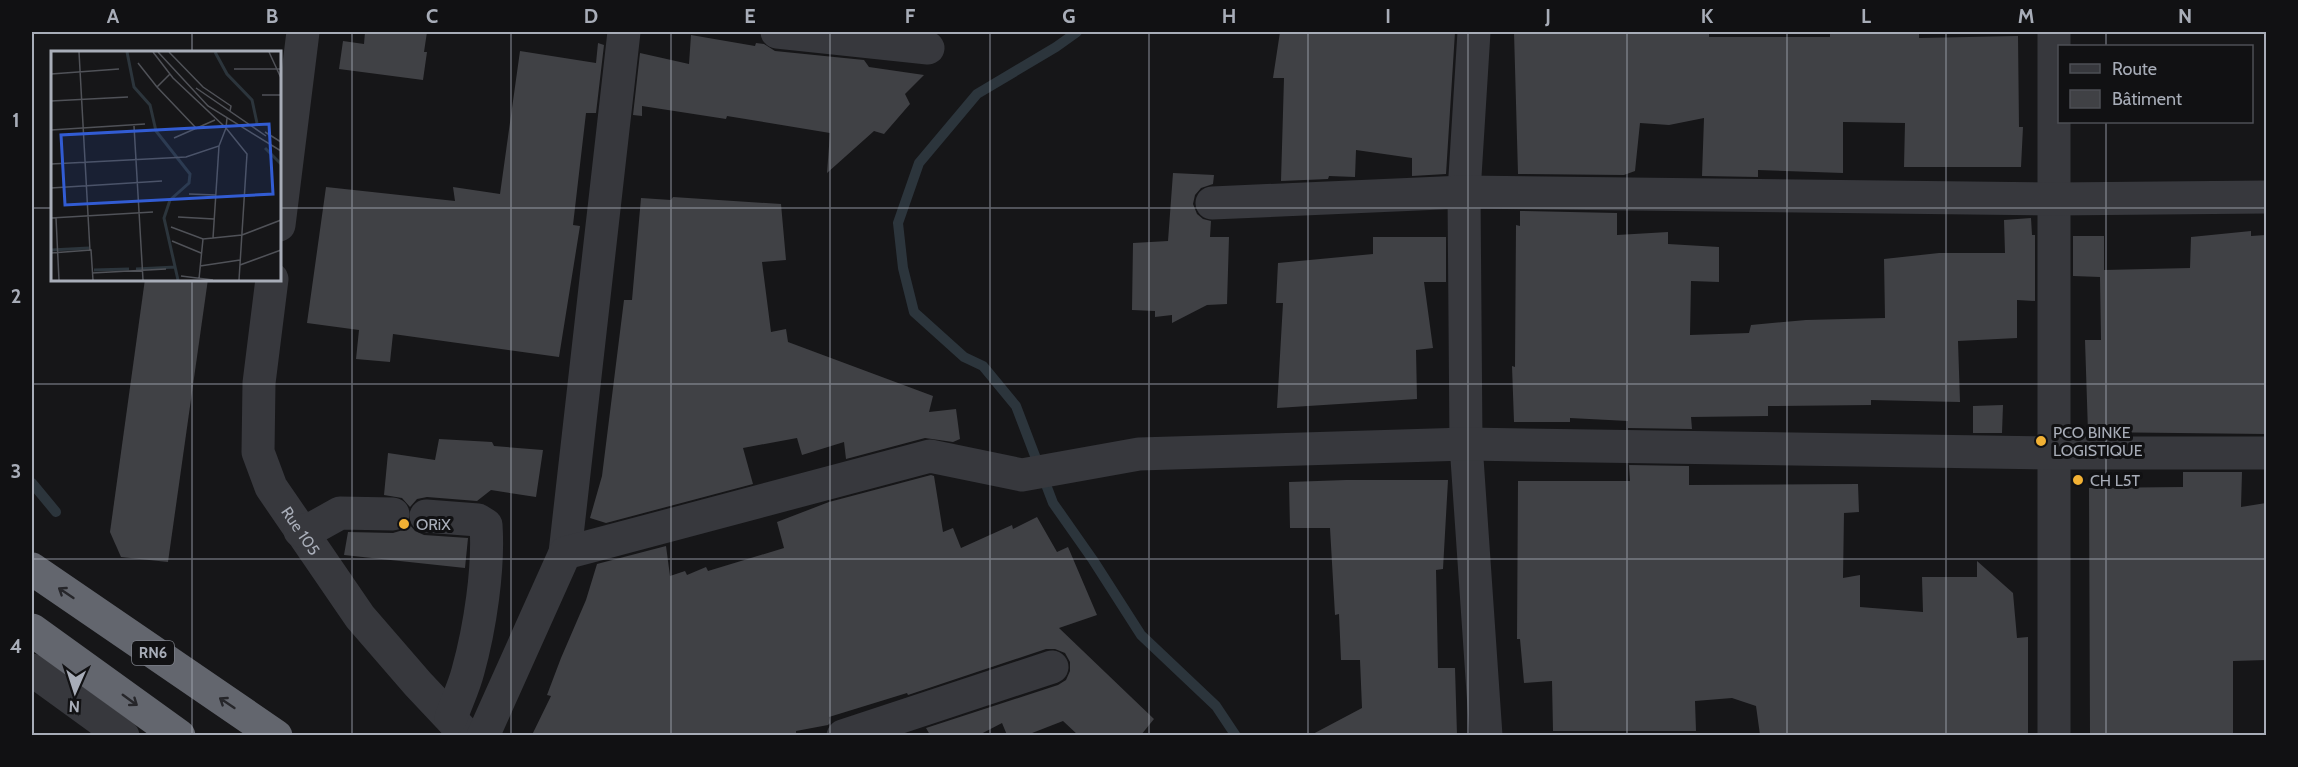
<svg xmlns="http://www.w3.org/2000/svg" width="2298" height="767" viewBox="0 0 2298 767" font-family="Cabin,sans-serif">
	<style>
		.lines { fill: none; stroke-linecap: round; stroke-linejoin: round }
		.stream { stroke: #2c353c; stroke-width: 10 }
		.building { fill: #404145 }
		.minor { stroke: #37383d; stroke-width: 33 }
		.highway { stroke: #63666e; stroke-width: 33 }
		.oneway { stroke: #26262a }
		.grid { fill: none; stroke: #a8adb8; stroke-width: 1.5; stroke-opacity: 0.55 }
		.poi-dot { fill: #f2b134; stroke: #111113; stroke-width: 2 }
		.labels { text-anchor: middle; stroke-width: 6; stroke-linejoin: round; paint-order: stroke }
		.shield { fill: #111113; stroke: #7b7e86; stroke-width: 1.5 }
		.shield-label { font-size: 15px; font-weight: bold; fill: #a8adb8 }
		.poi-label { font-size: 16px; fill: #a8adb8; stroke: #111113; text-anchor: start }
		.street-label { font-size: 16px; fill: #a8adb8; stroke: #111113 }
		.inset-river { fill: none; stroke: #2c353c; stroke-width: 3 }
		.inset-road { fill: none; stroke: #505258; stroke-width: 1.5 }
		.view { fill: #325cd3; fill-opacity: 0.15; stroke: #325cd3; stroke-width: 3 }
		.inset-edge { fill: none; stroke: #a8adb8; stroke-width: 3 }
		.neatline { fill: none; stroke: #a8adb8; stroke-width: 2 }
		.grid-label { font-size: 20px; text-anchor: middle; font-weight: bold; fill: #a8adb8 }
	</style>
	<rect width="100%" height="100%" fill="#161618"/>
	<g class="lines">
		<g class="stream">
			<polyline points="1077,32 1056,47 977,94 919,163 898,223 903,268 914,312 964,357 983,366 1016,406 1053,503 1093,560 1141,635 1216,706 1236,736"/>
			<polyline points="32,483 56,512"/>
		</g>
	</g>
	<g class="building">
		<polygon points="365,32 427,32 424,52 427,52 423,80 339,69 343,41 364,44"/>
		<polygon points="1280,32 1455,32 1446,174 1412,176 1412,158 1356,150 1355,177 1329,176 1328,179 1281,181 1284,78 1273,78"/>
		<polygon points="1514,32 1709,32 1709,37 1830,37 1830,32 1919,32 1919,38 2018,36 2019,127 2023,127 2021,167 1904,167 1905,123 1843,122 1843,173 1758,170 1758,177 1702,176 1704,118 1669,125 1640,123 1635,171 1624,175 1518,174"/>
		<polygon points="691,35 755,46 756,43 764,44 775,51 864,60 869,67 924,75 905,94 910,104 884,134 874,131 827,173 830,133 727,116 726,119 642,106 642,116 633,115 640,53 689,64"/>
		<polygon points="598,43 604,45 596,113 586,113 573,225 580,226 559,357 393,334 390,362 356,359 359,330 307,323 326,187 455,201 453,187 500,194 520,51 596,63"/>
		<polygon points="1173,173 1214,175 1213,184 1201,188 1195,195 1193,204 1197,214 1203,219 1211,221 1210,237 1229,237 1227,304 1207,305 1172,323 1172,315 1155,317 1155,311 1132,310 1133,243 1168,241"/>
		<polygon points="673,197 781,204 786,260 762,262 771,332 786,329 788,342 933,396 929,412 956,409 960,439 953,442 925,438 846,459 844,442 802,455 797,438 743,448 753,484 606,523 590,518 602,476 624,300 632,300 641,198 671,200"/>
		<polygon points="1520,211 1617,213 1617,235 1668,232 1668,244 1719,247 1719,282 1691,281 1690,335 1749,333 1751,325 1806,320 1885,318 1884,259 1939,253 2005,253 2004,220 2031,218 2032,235 2035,235 2035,301 2017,300 2017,338 1958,341 1960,402 1871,400 1871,405 1768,406 1768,416 1691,417 1692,429 1628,428 1628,421 1570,418 1570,422 1514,422 1512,366 1515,367 1516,225 1520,226"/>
		<polygon points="2251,231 2251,236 2266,235 2266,434 2088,432 2085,340 2101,340 2100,277 2073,276 2073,236 2104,236 2104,270 2190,268 2191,237"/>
		<polygon points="1373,237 1446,237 1446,282 1424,282 1433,348 1416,350 1417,399 1277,408 1283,303 1276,303 1278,263 1373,254"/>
		<polygon points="145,279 208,279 168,562 121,557 110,532"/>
		<polygon points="2003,405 2002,433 1973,433 1973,406"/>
		<polygon points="439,439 492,442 494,446 543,450 536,497 491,490 477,501 427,497 417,499 410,507 402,498 384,495 388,453 435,460"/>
		<polygon points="1629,465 1689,466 1689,485 1858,484 1859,512 1844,513 1843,578 1860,575 1860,607 1923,612 1922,577 1977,577 1977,561 2013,593 2017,638 2028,637 2028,735 1760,735 1756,706 1732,698 1695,701 1696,731 1553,731 1552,681 1524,683 1520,639 1517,639 1518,481 1630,481"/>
		<polygon points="2183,472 2242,472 2241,507 2266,503 2266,660 2233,661 2233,735 2090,735 2089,488 2183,487"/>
		<polygon points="931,475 934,476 943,532 953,528 961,548 1012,525 1013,529 1037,517 1057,552 1068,547 1097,615 1059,628 1154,719 1141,735 1078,735 1063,721 1027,735 1007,735 1002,723 979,735 930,735 926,728 1058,685 1066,680 1070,671 1070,662 1065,653 1055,649 1046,649 908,695 907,693 829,717 830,723 828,725 796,731 796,735 532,735 551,696 547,695 561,658 586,600 597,564 666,546 670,576 685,571 687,575 706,567 708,571 784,548 777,522 829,502"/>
		<polygon points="1346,480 1448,480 1443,569 1436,570 1438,668 1455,668 1457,735 1311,735 1362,708 1360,660 1341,660 1339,614 1335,615 1330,528 1290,528 1289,482"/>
		<polygon points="409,524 415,531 424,535 468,538 465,568 344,555 348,532 393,533 403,530"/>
	</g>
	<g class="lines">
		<g class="minor">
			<polyline points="777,32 928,48"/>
			<polyline points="1474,32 1464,192 1466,444 1486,736"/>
			<polyline points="2054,32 2054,736"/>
			<polyline points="1212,203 1464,192 2054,199 2266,197"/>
			<polyline points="279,225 303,32"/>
			<path id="s1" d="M272 279 259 383 258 452 271 487 360 617 418 684 467 736"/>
			<path d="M426 516 478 520 486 525C489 568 480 628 468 671 464 687 456 703 451 718"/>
			<polyline points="300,531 313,528 340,513 393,514"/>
			<polyline points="565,553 624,32"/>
			<polyline points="32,670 123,736"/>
			<polyline points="483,736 565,553 930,456 1022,475 1139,454 1466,444 2054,453 2266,453"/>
			<polyline points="843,736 1052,667"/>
		</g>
		<g class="highway">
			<polyline points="32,569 276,736"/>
			<polyline points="32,630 179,736"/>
		</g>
	</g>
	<defs><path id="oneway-shaft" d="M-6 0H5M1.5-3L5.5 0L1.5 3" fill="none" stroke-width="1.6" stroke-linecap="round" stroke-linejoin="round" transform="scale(1.5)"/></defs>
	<g class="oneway">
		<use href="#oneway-shaft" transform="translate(66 593) rotate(-146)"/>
		<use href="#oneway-shaft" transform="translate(130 700) rotate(36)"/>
		<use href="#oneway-shaft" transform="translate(227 703) rotate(-146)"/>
	</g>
	<path class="grid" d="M192 32V52M352 32V736M511 32V736M671 32V736M830 32V736M990 32V736M1149 32V736M1308 32V736M1468 32V736M1627 32V736M1787 32V736M1946 32V736M2106 32V46M2106 122V736M32 208H52M279 208H2266M192 279V736M32 384H2266M32 559H2266"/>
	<g class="poi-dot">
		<circle cx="2041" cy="441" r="6"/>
		<circle cx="2078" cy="480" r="6"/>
		<circle cx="404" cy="524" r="6"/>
	</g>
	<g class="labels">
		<rect class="shield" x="132" y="641" width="42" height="24" rx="4.5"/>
		<g class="shield-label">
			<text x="153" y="658">RN6</text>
		</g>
		<g class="poi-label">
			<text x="2053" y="438">PCO BINKE<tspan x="2053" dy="18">LOGISTIQUE</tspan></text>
			<text x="2090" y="486">CH L5T</text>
			<text x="416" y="530">ORiX</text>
		</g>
		<g class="street-label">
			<text dy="6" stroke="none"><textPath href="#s1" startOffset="264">Rue 105</textPath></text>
		</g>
	</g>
	<g transform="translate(51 51)">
		<rect width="230" height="230" fill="#161618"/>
		<path class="inset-river" d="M76 1 83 36 99 54 105 80 139 123 138 132 119 149 113 167 127 229M164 1 176 23 201 49 206 72M214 97 230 113M0 199 38 197M85 218 125 216M43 219 78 218"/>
		<path class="inset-road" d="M28 1 39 200M107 1 157 55 230 100M118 1 152 36 180 55 179 60M218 1 230 27M87 12 106 36M183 18H230M0 23 68 18M119 23 106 36 146 78M145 37 215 85M211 44H230M0 50 77 46M176 67 175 77 196 103 188 229M83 75 92 229M0 79 94 73M214 81 230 91M123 87 164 69M0 113 135 106 168 95 175 77 122 27 102 1M0 137 111 130M138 143 165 144M127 166 163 168M0 167 102 161M5 167 8 229M120 176 152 188 162 187 191 184 230 169M162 187 168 95M121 190 150 202M0 202 40 199 42 229M189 214 230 199M149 215 189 209M41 222 115 218M130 225 162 229M148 228 152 188"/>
		<path class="view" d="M218 73 222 143 14 154 10 84Z"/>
		<rect width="230" height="230" class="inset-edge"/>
	</g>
	<rect width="2298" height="767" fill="none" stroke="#111113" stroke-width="66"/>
	<rect x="2058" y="45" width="195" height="78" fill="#111113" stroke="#4d4f55" stroke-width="1.5"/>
	<rect x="2070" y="64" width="30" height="9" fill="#37383d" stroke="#4d4f55" stroke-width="1.5"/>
	<text x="2112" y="75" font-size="18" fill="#a8adb8">Route</text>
	<rect x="2070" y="90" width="30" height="18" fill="#404145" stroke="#4d4f55" stroke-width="1.5"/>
	<text x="2112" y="105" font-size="18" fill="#a8adb8">Bâtiment</text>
	<g transform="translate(75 692) rotate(183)" stroke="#111113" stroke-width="4.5" paint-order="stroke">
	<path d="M0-4.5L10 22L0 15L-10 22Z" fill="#a8adb8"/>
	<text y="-9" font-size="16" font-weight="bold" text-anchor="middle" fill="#a8adb8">N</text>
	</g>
	<rect x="33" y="33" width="2232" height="701" class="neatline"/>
	<g class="grid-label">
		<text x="113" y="23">A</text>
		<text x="272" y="23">B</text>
		<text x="432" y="23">C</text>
		<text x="591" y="23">D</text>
		<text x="750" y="23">E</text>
		<text x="910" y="23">F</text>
		<text x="1069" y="23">G</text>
		<text x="1229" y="23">H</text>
		<text x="1388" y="23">I</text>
		<text x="1548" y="23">J</text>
		<text x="1707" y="23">K</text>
		<text x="1866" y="23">L</text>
		<text x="2026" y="23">M</text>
		<text x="2185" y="23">N</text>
		<text x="16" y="127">1</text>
		<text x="16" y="303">2</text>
		<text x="16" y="478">3</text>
		<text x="16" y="653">4</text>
	</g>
</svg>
